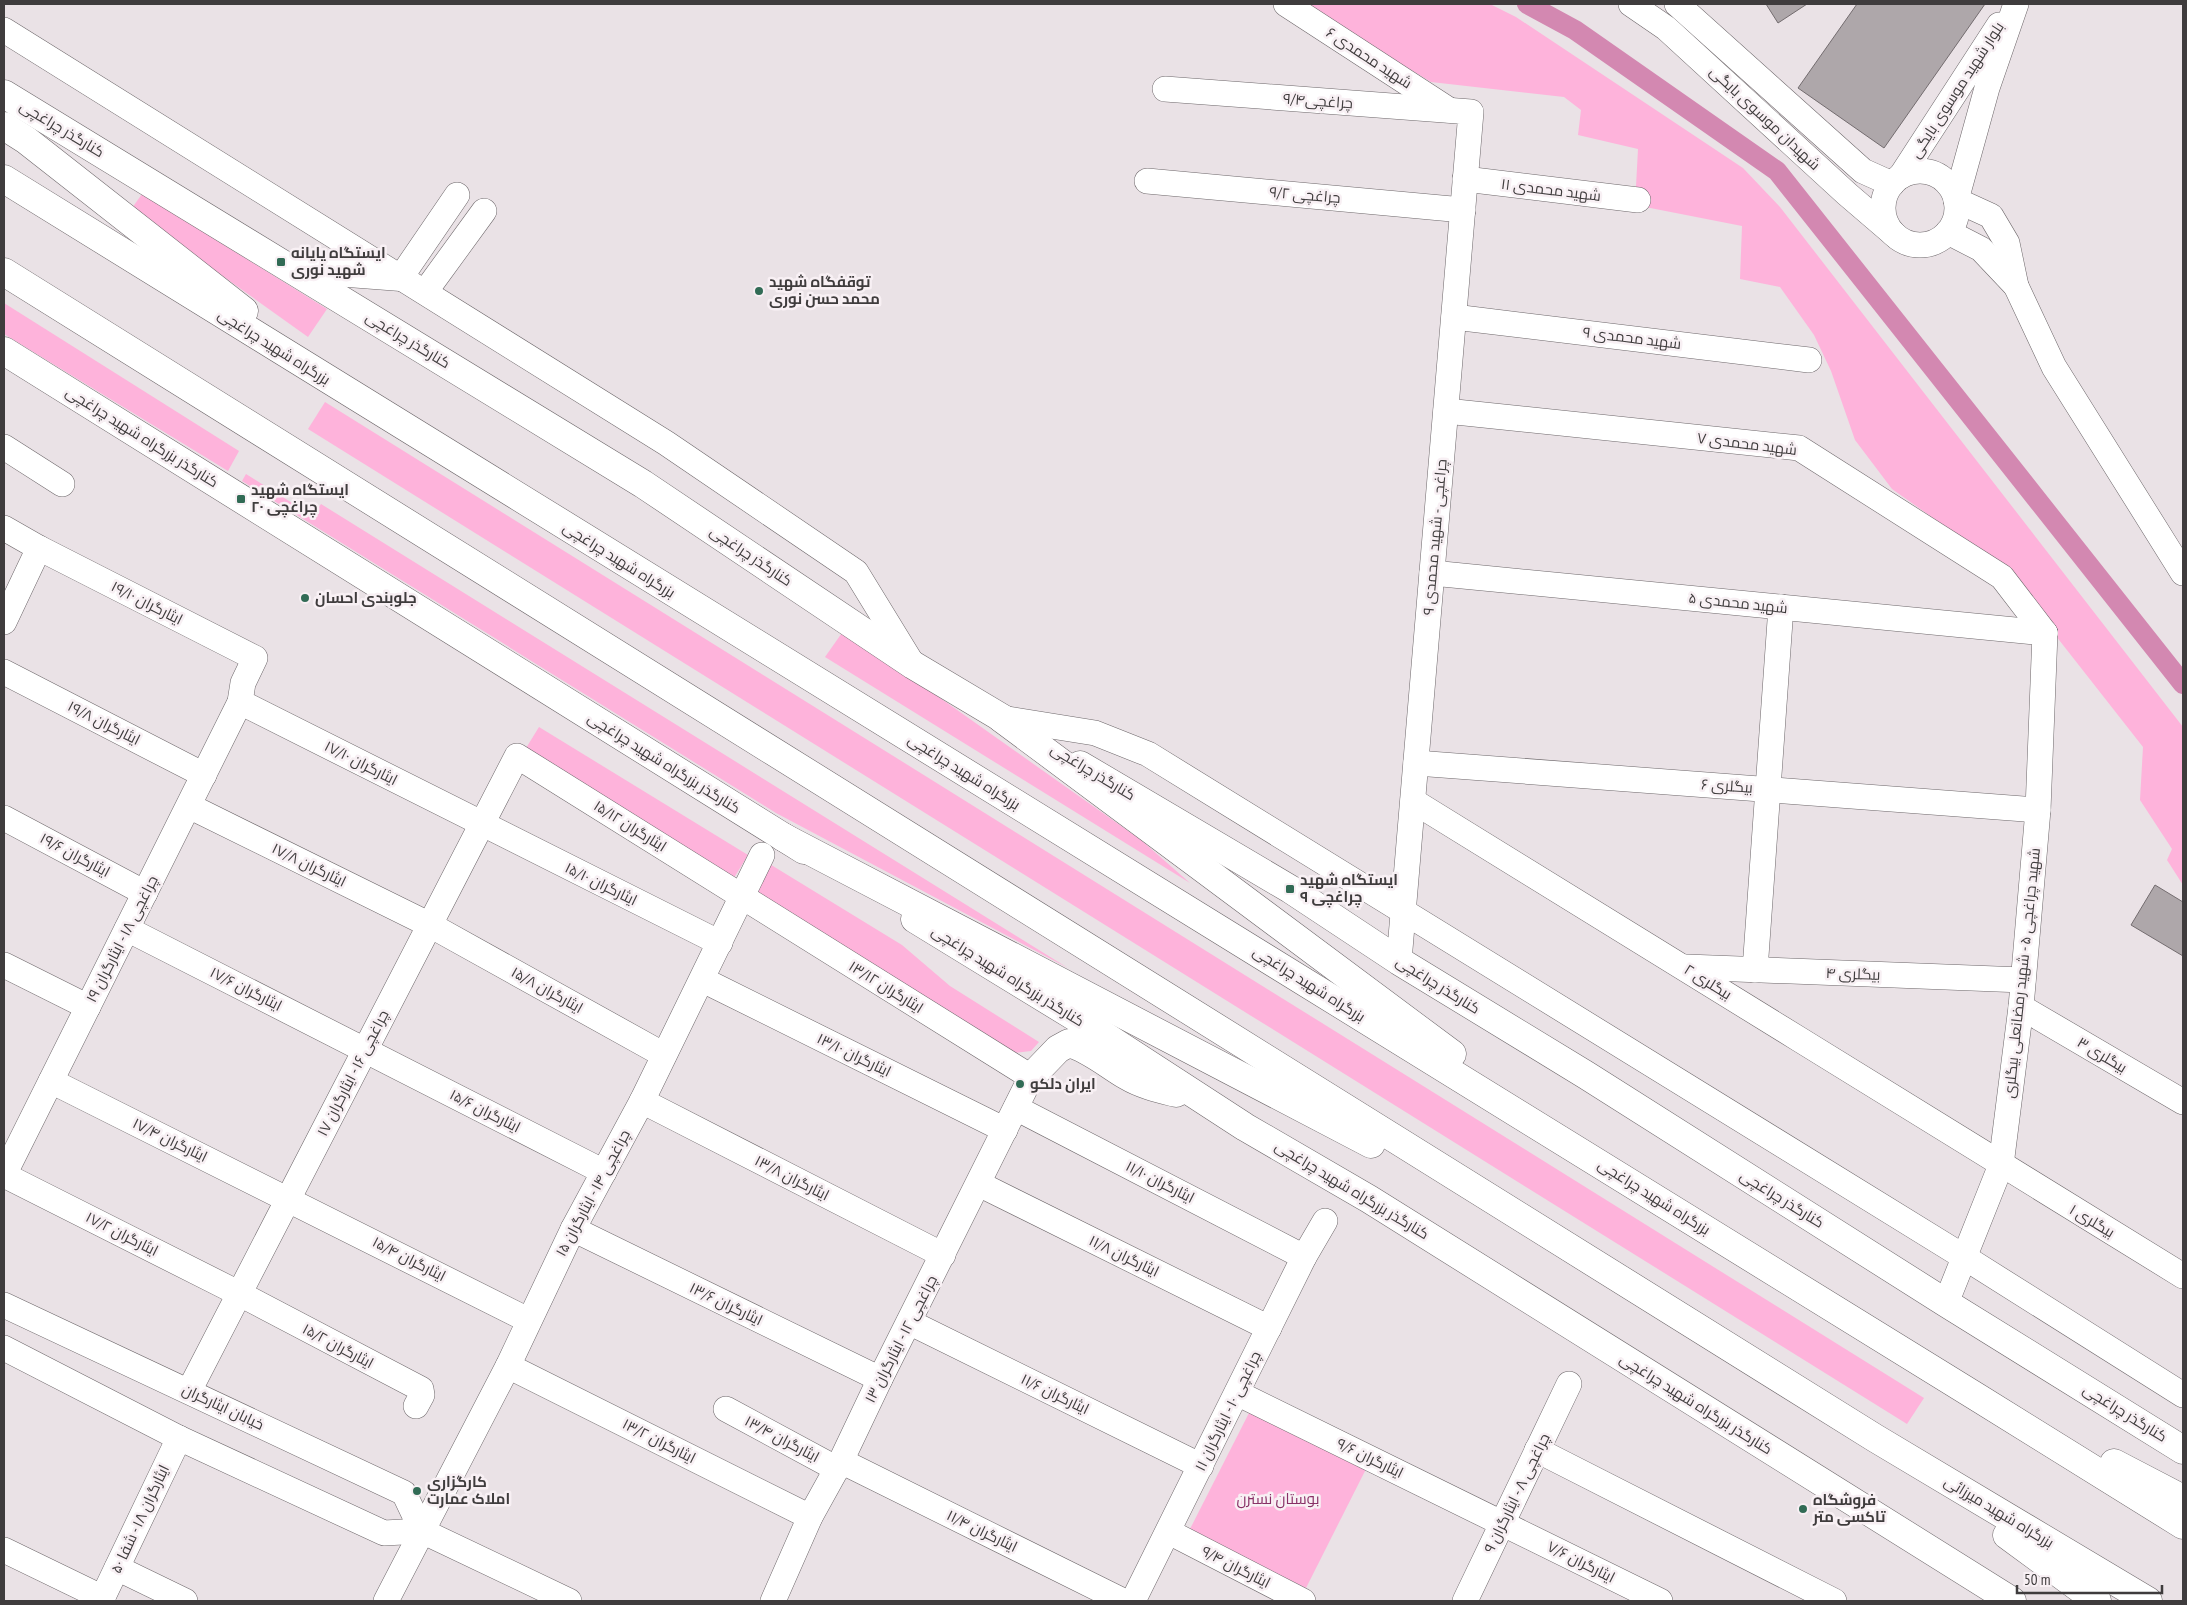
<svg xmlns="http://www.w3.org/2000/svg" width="2187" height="1605" viewBox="0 0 2187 1605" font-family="'PT Sans Narrow',Cairo,sans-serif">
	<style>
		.green { fill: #feb3db }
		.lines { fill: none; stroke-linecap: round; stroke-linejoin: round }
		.canal { stroke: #d388b1; stroke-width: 20 }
		.building { fill: #aea7aa; stroke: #736c6f }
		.minor-casing { stroke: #6d676a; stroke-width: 26 }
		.major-casing { stroke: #6d676a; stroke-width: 29 }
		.highway-casing { stroke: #6d676a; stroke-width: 29 }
		.minor { stroke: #fff; stroke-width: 25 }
		.major { stroke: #fff; stroke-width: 28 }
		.highway { stroke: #fff; stroke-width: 28 }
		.poi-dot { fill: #316b55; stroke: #f8f0f4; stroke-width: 2 }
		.labels { text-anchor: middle; stroke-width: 5; stroke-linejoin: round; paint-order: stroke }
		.street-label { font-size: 15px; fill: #3f3c3d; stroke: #f8f0f4 }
		.poi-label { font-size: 15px; font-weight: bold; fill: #3f3c3d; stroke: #f8f0f4; text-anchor: start }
		.park-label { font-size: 15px; fill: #882f66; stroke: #f8f0f4 }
	</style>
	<rect width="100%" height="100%" fill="#eae2e6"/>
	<g class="green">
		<polygon points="1302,4 1490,4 1516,17 1743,168 1780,207 2183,727 2183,885 2167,860 2172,849 2140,800 2143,747 2001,566 1892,489 1855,440 1831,371 1814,335 1780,287 1740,279 1742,226 1635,205 1638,149 1578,135 1581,110 1564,97 1431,82"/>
		<polygon points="142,194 327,309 308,337 182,247 132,208"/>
		<polygon points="4,303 239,451 228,471 4,334"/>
		<polygon points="325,402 1924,1398 1907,1424 308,429"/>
		<polygon points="246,474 313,516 321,504 1068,968 776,813 242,481"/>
		<polygon points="844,630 1141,840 1190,883 825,657"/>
		<polygon points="539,727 748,855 732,881 523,753"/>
		<polygon points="768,863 902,945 950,986 1039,1042 1031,1051 1014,1053 750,895"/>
		<polygon points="1250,1411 1366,1469 1306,1588 1210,1542 1190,1529"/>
	</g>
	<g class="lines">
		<polyline class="canal" points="1527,4 1575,30 1777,171 2183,684"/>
	</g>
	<g class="building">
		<polygon points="1766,4 1807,4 1778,23"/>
		<polygon points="1857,4 1985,4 1884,148 1798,88"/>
		<polygon points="2155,885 2183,902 2183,956 2131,925"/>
	</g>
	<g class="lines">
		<defs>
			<g id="minor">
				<polyline points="1286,4 1449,110"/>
				<polyline points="1631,4 1666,28 1847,194 1896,236"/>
				<polyline points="1677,4 1863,171 1892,184"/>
				<polyline points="2016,4 1987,88 1956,200 1991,216 2007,243 2016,286 2054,367 2183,573"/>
				<polyline points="4,30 666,443 856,572 913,665"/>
				<polyline points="1165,89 1471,112 1399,961"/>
				<circle cx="1920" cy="208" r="37"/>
				<polyline points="1901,176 1999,25"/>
				<polyline points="1465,179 1638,200"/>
				<polyline points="1147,181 1463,210"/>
				<polyline points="1948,232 1981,249 2016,286"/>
				<polyline points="401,277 457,195"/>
				<polyline points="425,292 484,211"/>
				<polyline points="1454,317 1809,360"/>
				<polyline points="1446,411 1799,448 2002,577 2045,633"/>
				<polyline points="4,447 62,484"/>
				<polyline points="4,528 39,548 255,658 243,683 240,702 4,1175"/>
				<polyline points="1432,573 2045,633"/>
				<polyline points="4,622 39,548"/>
				<polyline points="4,672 204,775"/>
				<polyline points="240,702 720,943"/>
				<polyline points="1001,718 1095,733 1148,754 1964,1257 2183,1395"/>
				<polyline points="1416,763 2038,810"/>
				<path d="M1413 801C1670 958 1926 1119 2183 1276"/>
				<polyline points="189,806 430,925 664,1055"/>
				<polyline points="4,818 145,893"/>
				<polyline points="127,929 604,1172"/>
				<polyline points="4,965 88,1007"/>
				<polyline points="1686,967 2023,980"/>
				<polyline points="1755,970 1781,607"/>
				<polyline points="703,980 1005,1130"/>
				<polyline points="2021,1007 2183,1102"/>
				<polyline points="51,1081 528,1320"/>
				<polyline points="642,1101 943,1255"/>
				<polyline points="1016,1108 1304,1257"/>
				<polyline points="4,1175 240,1294 421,1389 422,1395 416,1406"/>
				<polyline points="979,1184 1269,1328"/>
				<polyline points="573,1229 880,1379"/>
				<polyline points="1946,1303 2001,1165 2021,1007 2038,810 2045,633"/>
				<polyline points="4,1305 404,1493 422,1531"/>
				<polyline points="909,1322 1201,1466"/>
				<polyline points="4,1348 179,1438 384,1533 422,1531 569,1601"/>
				<polyline points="508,1366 810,1517"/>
				<polyline points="189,1391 517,756 1031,1077 880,1379 841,1461 810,1517 773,1601"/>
				<polyline points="1237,1393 1660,1601"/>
				<polyline points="726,1409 837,1469"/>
				<polyline points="1537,1450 1834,1601"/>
				<polyline points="841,1461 1123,1601"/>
				<polyline points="1169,1532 1303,1601"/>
				<polyline points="4,1550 103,1598"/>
				<polyline points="117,1568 185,1601"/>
				<polyline points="101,1601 179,1438"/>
				<polyline points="386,1601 508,1366 573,1229 642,1101 762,855"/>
				<polyline points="1133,1601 1304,1257 1325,1221"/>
				<polyline points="1465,1601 1569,1384"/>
			</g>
			<g id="major">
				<polyline points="4,94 643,484 913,665 1022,730"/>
				<polyline points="296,269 401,277"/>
				<polyline points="4,351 804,850"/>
				<polyline points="1080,765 1290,889 1399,961 1586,1075 1946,1303 2183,1450"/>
				<polyline points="915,919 1085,1023 1245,1127 1369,1199 2012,1601"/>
				<path d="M1031 1077 1058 1049 1069 1043C1090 1049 1108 1065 1127 1076 1142 1085 1160 1089 1176 1093"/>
			</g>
			<g id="highway">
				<polyline points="4,126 26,140 244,311"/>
				<path d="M4 179C728 631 1458 1074 2183 1525"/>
				<polyline points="4,272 1875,1438 2148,1601"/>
				<polyline points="1001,718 1452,1054"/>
				<polyline points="783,837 1371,1144"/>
				<polyline points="2114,1463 2183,1499"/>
				<polyline points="2007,1535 2097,1601"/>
			</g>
		</defs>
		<use href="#minor" class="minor-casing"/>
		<use href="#major" class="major-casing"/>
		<use href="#highway" class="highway-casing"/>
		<use href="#minor" class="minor"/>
		<use href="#major" class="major"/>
		<use href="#highway" class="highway"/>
	</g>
	<g class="poi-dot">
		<rect x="276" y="257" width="10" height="10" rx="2.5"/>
		<circle cx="759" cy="291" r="5"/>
		<rect x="236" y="494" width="10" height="10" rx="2.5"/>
		<circle cx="305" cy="598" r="5"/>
		<rect x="1285" y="884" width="10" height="10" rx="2.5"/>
		<circle cx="1020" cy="1084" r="5"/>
		<circle cx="417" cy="1491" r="5"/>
		<circle cx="1803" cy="1509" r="5"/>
	</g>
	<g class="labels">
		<g class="street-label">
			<text transform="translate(1369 58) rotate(33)" y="5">شهید محمدی ۶</text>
			<text transform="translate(1957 90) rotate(-57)" y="5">بلوار شهید موسوی بایگی</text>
			<text transform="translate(1318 101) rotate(4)" y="5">۹/۴چراغچی</text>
			<text transform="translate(1765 118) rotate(43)" y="5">شهیدان موسوی بایگی</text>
			<text transform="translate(62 129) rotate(31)" y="5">کنارگذر چراغچی</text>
			<text transform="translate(1551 190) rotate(7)" y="5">شهید محمدی ۱۱</text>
			<text transform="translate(1305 195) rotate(5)" y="5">۹/۲ چراغچی</text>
			<text transform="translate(1632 338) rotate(7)" y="5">شهید محمدی ۹</text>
			<text transform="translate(408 340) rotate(31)" y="5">کنارگذر چراغچی</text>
			<text transform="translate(274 347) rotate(32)" y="5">بزرگراه شهید چراغچی</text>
			<text transform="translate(142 437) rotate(32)" y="5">کنارگذر بزرگراه شهید چراغچی</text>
			<text transform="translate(1747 444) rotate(7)" y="5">شهید محمدی ۷</text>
			<text transform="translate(1435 537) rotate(-85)" y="5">۹ چراغچی - شهید محمدی</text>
			<text transform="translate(751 556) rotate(34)" y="5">کنارگذر چراغچی</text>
			<text transform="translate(619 560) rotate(32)" y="5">بزرگراه شهید چراغچی</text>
			<text transform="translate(147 603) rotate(27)" y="5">ایثارگران ۱۹/۱۰</text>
			<text transform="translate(1738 603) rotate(6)" y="5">شهید محمدی ۵</text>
			<text transform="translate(104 723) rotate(27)" y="5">ایثارگران ۱۹/۸</text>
			<text transform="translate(361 763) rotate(27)" y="5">ایثارگران ۱۷/۱۰</text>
			<text transform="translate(664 763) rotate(32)" y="5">کنارگذر بزرگراه شهید چراغچی</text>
			<text transform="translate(964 772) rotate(32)" y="5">بزرگراه شهید چراغچی</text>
			<text transform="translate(1093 772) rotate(31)" y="5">کنارگذر چراغچی</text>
			<text transform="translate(1727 786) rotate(4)" y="5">بیگلری ۶</text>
			<text transform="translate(630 826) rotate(32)" y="5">ایثارگران ۱۵/۱۲</text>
			<text transform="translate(75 855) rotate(28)" y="5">ایثارگران ۱۹/۶</text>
			<text transform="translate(309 865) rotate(26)" y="5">ایثارگران ۱۷/۸</text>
			<text transform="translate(601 884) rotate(26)" y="5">ایثارگران ۱۵/۱۰</text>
			<text transform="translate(122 939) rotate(-63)" y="5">چراغچی ۱۸ - ایثارگران ۱۹</text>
			<text transform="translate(2022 973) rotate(-84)" y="5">شهید چراغچی ۵ - شهید رمضانعلی بیگلری</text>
			<text transform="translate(1853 974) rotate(2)" y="5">بیگلری ۴</text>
			<text transform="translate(1008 976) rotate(32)" y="5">کنارگذر بزرگراه شهید چراغچی</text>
			<text transform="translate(1708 982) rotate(32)" y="5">بیگلری ۲</text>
			<text transform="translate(1309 984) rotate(32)" y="5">بزرگراه شهید چراغچی</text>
			<text transform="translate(1438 985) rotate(32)" y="5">کنارگذر چراغچی</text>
			<text transform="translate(886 987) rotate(32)" y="5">ایثارگران ۱۳/۱۲</text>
			<text transform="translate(246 989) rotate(27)" y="5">ایثارگران ۱۷/۶</text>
			<text transform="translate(547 990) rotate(29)" y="5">ایثارگران ۱۵/۸</text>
			<text transform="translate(854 1055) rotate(26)" y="5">ایثارگران ۱۳/۱۰</text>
			<text transform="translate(2102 1055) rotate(31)" y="5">بیگلری ۳</text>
			<text transform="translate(353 1073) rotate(-63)" y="5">چراغچی ۱۶ - ایثارگران ۱۷</text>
			<text transform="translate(485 1111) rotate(27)" y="5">ایثارگران ۱۵/۶</text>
			<text transform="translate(170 1140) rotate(26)" y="5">ایثارگران ۱۷/۴</text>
			<text transform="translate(792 1178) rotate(27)" y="5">ایثارگران ۱۳/۸</text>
			<text transform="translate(1160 1182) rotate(27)" y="5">ایثارگران ۱۱/۱۰</text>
			<text transform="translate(1352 1190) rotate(31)" y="5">کنارگذر بزرگراه شهید چراغچی</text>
			<text transform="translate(593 1193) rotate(-62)" y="5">چراغچی ۱۴ - ایثارگران ۱۵</text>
			<text transform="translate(1654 1197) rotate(32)" y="5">بزرگراه شهید چراغچی</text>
			<text transform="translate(1782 1199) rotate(32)" y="5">کنارگذر چراغچی</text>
			<text transform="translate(2092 1221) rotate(31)" y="5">بیگلری ۱</text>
			<text transform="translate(122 1234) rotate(27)" y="5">ایثارگران ۱۷/۲</text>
			<text transform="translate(1124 1256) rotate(26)" y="5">ایثارگران ۱۱/۸</text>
			<text transform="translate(409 1259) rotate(27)" y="5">ایثارگران ۱۵/۴</text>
			<text transform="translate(726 1304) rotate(26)" y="5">ایثارگران ۱۳/۶</text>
			<text transform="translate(901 1339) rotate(-63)" y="5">چراغچی ۱۲ - ایثارگران ۱۳</text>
			<text transform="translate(338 1346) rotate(28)" y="5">ایثارگران ۱۵/۲</text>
			<text transform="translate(1055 1394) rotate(26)" y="5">ایثارگران ۱۱/۶</text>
			<text transform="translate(1696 1404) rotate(32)" y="5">کنارگذر بزرگراه شهید چراغچی</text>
			<text transform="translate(223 1407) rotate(25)" y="5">خیابان ایثارگران</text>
			<text transform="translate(1228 1411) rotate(-64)" y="5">چراغچی ۱۰ - ایثارگران ۱۱</text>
			<text transform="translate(2125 1413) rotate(32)" y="5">کنارگذر چراغچی</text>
			<text transform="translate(782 1439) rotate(28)" y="5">ایثارگران ۱۳/۴</text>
			<text transform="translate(659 1441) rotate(27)" y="5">ایثارگران ۱۳/۲</text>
			<text transform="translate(1370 1458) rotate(26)" y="5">ایثارگران ۹/۶</text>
			<text transform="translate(1517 1493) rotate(-64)" y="5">چراغچی ۸ - ایثارگران ۹</text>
			<text transform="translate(1999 1512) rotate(31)" y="5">بزرگراه شهید میرزائی</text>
			<text transform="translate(140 1519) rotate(-65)" y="5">ایثارگران ۱۸ - شفا ۵۰</text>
			<text transform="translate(982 1531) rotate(26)" y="5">ایثارگران ۱۱/۴</text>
			<text transform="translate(1581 1562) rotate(27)" y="5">ایثارگران ۷/۶</text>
			<text transform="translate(1236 1567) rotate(27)" y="5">ایثارگران ۹/۴</text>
		</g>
		<g class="poi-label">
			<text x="291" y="258">ایستگاه پایانه<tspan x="291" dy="17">شهید نوری</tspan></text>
			<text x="769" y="287">توقفگاه شهید<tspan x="769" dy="17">محمد حسن نوری</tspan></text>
			<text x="251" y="495">ایستگاه شهید<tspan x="251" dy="17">چراغچی ۲۰</tspan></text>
			<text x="315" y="603">جلوبندی احسان</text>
			<text x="1300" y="885">ایستگاه شهید<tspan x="1300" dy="17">چراغچی ۹</tspan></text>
			<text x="1030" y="1089">ایران دلکو</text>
			<text x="427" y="1487">کارگزاری<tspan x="427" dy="17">املاک عمارت</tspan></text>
			<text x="1813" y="1505">فروشگاه<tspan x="1813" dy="17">تاکسی متر</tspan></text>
		</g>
		<g class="park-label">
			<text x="1278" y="1504">بوستان نسترن</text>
		</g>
	</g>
	<rect width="2187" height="1605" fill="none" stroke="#3f3c3d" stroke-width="10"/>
	<path d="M2017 1585v8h145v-8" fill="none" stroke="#3f3c3d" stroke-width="2.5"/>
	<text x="2024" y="1585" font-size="15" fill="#3f3c3d" stroke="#f8f0f4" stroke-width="4" paint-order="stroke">50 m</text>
</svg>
